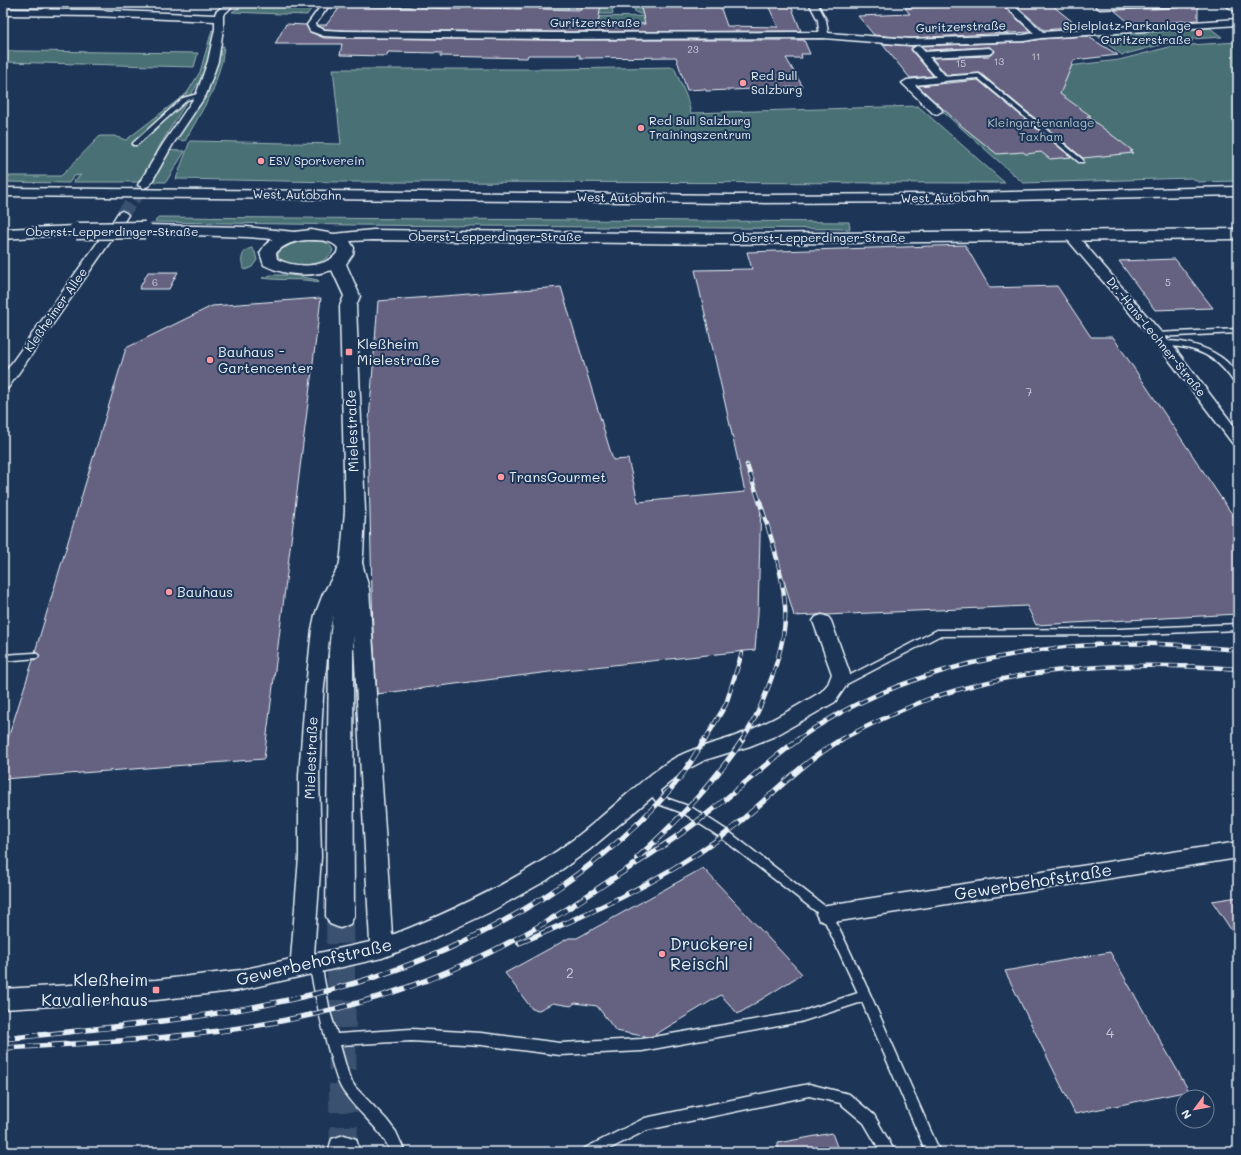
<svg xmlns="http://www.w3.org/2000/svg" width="1241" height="1155" viewBox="0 0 1241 1155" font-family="Mali,sans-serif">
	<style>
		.green { fill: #4a7174; stroke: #99b1b6 }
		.building { fill: #656281; stroke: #e8f1f8 }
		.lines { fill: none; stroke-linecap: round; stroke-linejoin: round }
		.street-tunnel { stroke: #3b516f; stroke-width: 13; stroke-dasharray: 13 6; stroke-linecap: butt }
		.secondary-tunnel { stroke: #3b516f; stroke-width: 28; stroke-dasharray: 28 14; stroke-linecap: butt }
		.lane-casing { stroke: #e8f1f8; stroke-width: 3 }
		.street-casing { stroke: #e8f1f8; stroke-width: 3 }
		.secondary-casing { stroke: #e8f1f8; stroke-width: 3 }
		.highway-casing { stroke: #e8f1f8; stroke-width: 3 }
		.lane { fill: #1d3557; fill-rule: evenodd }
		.street { fill: #1d3557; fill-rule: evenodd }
		.secondary { fill: #1d3557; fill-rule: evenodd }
		.highway { fill: #1d3557; fill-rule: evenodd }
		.rail-far1-casing { stroke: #e8f1f8; stroke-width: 4.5 }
		.rail-casing { stroke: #e8f1f8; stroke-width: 5.5 }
		.rail-far1 { stroke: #1d3557; stroke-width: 3; stroke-dasharray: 9; stroke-linecap: butt }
		.rail { stroke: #1d3557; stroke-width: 4; stroke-dasharray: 12; stroke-linecap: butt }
		.secondary-bridge-casing { stroke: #e8f1f8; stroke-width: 19; stroke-linecap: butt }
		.secondary-bridge { stroke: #1d3557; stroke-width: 16 }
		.poi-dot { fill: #ff9aa2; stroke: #1d3557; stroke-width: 1.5 }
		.labels { text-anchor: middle; stroke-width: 4; stroke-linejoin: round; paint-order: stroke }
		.far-number-label { font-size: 10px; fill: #c7cdda }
		.far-street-label { font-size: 12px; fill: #e8f1f8; stroke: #1d3557 }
		.far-poi-label { font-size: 12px; fill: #e8f1f8; stroke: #1d3557; text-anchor: start }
		.far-park-label { font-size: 12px; fill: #b1c4ca; stroke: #1d3557 }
		.number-label { font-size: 12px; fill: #c7cdda }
		.poi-label { font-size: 14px; fill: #e8f1f8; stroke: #1d3557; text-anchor: start }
		.street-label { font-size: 14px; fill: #e8f1f8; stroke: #1d3557 }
		.near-number-label { font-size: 14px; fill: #c7cdda }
		.near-street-label { font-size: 17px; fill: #e8f1f8; stroke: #1d3557 }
		.near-poi-label { font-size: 17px; fill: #e8f1f8; stroke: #1d3557; text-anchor: start }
	</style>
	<rect width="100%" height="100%" fill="#1d3557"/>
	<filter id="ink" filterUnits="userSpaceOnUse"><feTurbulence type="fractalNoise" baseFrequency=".025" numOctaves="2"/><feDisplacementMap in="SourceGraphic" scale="8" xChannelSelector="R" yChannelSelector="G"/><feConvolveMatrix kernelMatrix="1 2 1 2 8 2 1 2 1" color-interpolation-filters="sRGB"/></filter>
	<g filter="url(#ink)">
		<g class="green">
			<polygon points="245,3 315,3 307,15 232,12"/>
			<polygon points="336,3 343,3 341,6 358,7 361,3 392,3 389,7 367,6 363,10 331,9"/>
			<polygon points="422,3 451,3 449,8 426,8 424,11 401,8 402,6 412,7 411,8 419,9"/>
			<polygon points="483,3 511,3 508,9 481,8"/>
			<polygon points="541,3 569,3 568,10 545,9 544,14 518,14 515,12 516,6 521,7 521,9 539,10"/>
			<polygon points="601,3 626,3 626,7 612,7 613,14 581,14 576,11 576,6 581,6 580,10"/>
			<polygon points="660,3 685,3 686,7 673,7 673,14 640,14 635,12 634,6 641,6 641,11 661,11"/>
			<polygon points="668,16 649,24 568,24 569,17"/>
			<polygon points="1174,28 1177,30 1210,28 1222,37 1191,39 1193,41 1167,43 1122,55 1092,32"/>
			<polygon points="212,30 214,30 205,72 157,150 185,151 166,182 73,182 81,175 74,176 69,183 3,182 3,176 61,176 100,136 114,136 126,140 187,93 200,72"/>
			<polygon points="1238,42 1238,181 1198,182 1192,178 1023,183 915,87 920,84 974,77 984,79 983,76 1119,60 1173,46"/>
			<path d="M220 46H224L222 61 213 91 185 141 178 140 177 137C197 107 216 84 220 46Z"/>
			<polygon points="3,51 21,51 198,53 194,67 3,62"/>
			<polygon points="674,67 687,98 691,113 918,106 1005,183 337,182 176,179 190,141 341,144 333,69 560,69"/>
			<polygon points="158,217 849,222 850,229 353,225 155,222"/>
			<path d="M303 240C313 240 330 239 333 251 324 268 291 269 278 257 278 245 294 242 303 240Z"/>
			<path d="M252 248 255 252 257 260 252 267 245 270C239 262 241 250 252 248Z"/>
			<path d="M271 275H292L318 280 319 282C301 278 281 281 262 278Z"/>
		</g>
		<g class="building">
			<polygon points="464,3 484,3 481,8 521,9 522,3 541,3 539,9 581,10 581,3 601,3 598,24 645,24 640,3 660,3 660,7 703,7 702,3 719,3 727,26 778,27 767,3 790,3 801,31 554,32 343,30 325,29 317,25 326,25 341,6 461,9"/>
			<polygon points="1050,3 1058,10 1079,27 1044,30 1014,4"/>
			<polygon points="1184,3 1198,3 1198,20 1132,25 1114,10 1179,8"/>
			<polygon points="1001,4 1031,32 910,38 874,35 858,16 910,14 905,8"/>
			<polygon points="286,24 306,25 310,32 324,38 343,38 554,40 804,40 810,54 801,54 802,58 786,58 803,87 706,91 705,89 687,90 676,57 580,58 580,55 528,55 527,58 440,56 442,53 388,52 387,56 340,55 342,44 275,44"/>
			<polygon points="1087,36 1118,55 1074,60 1060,94 1091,116 1087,116 1133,151 1130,151 1133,153 1083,158 980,73 947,75 932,58 989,56 995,52 990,47 926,50 921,46 1024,42 1041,39"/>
			<polygon points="882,44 913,46 911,50 933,76 910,78"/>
			<polygon points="978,80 1071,157 1050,159 1041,152 1026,154 1023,152 997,154 963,127 918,86"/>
			<polygon points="965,245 990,288 1057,286 1091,337 1113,337 1238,523 1238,614 1036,625 1027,606 826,615 822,614 816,615 794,616 761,498 758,613 755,650 565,670 377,694 373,632 368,433 378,301 561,287 613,460 628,459 638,502 745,492 695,270 752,269 747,252"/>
			<polygon points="1175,259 1213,308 1155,310 1119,261"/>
			<polygon points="148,272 178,272 169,289 139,289"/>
			<polygon points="321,298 264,759 3,779 3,754 33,660 38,659 40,656 35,652 126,348 212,306"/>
			<polygon points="703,868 802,974 738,1014 721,995 653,1036 648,1037 616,1031 597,1006 575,1003 571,1006 553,1003 539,1010 532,1009 505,973 569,938 577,938"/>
			<polygon points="1238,897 1238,940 1212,901"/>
			<polygon points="1110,952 1189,1091 1075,1114 1005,971"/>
			<polygon points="832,1133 839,1152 778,1152 778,1143"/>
		</g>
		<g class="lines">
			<polyline class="street-tunnel" points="122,215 144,185"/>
			<polyline class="secondary-tunnel" points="340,916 344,1150"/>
			<defs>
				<g id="lane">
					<polygon points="50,3 55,3 45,13 41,13 41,11"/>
					<polygon points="979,74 1083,160 1083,162 1079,162 978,78 943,81 940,79 943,77"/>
					<polygon points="201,93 203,94 203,96 187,100 137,145 133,145 133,143 183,98"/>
					<polygon points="1238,329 1238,333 1156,337 1152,335 1156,333"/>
					<path d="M1161 342C1186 337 1238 355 1238 384H1235C1222 363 1205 350 1180 347 1174 346 1168 347 1161 346Z"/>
					<polygon points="1238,624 1238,630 1118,635 939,636 841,687 835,687 833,685 835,683 937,630 1118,629"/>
					<polygon points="34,653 37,654 39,656 37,658 3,661 3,655"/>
					<path d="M651 784 655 785 666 798 691 807 728 831 831 911 871 996 940 1152H926L862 1002 800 1022 642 1051 560 1055 481 1045 411 1041 340 1045 349 1077 355 1087 386 1119 396 1132 405 1152H391C380 1127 361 1116 346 1095 337 1084 334 1069 330 1055 321 1025 315 994 309 963L311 959 315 958 319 959 321 963 330 1012 337 1034 411 1029 481 1033 560 1043 642 1039 800 1012 858 993 823 917 720 837 683 813 658 804 646 788 647 785Z"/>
					<polygon points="809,1084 849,1094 874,1115 895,1152 881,1152 864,1123 840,1103 809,1096 647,1130 603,1152 583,1152 585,1148 645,1118"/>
				</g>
				<g id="street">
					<polygon points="227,3 236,3 223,15 223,29 218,61 206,95 173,144 150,185 144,188 138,185 163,144 196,95 208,61 215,29 215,21 94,16 3,15 3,9 94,10 215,15 216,12"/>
					<polygon points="323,3 331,3 315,25 317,27 325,30 343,31 554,33 819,32 818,20 809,3 817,3 826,20 828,33 910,39 1024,35 1034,33 1002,3 1011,3 1043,32 1238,19 1238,25 1041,38 1024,41 910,45 824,38 554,39 343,37 324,36 310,31 307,25"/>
					<polygon points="1111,3 1183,3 1179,6 1100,9 1096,6 1100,3"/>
					<polygon points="1222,3 1232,3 1238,6 1238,13"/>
					<polygon points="917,46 920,47 925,52 989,48 994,51 989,54 929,57 948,79 943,82 915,85 941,109 942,111 937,114 933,113 902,83 907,80 936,77 912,49"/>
					<polygon points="122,211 126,213 128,215 123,223 115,223 113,221 118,213"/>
					<polygon points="109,231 113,232 115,235 8,388 3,389 3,375 105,232"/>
					<polygon points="1071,232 1075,233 1173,346 1238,431 1238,446 1233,444 1163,352 1067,239 1065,236 1067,233"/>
					<path d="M353 554 359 555 361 559 369 589 392 935C456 910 518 880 574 839 606 815 634 785 668 762 689 748 715 744 738 735 767 724 794 708 821 692L828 684 832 674 813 621 816 617 822 615 828 617 831 621 850 674 846 686 835 702 775 736 750 746 705 760 682 772 589 850 547 880 488 913 441 935 382 958 241 990 156 1000 3 1009V989L156 980 241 970 291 959 299 857V775L305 697 312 629 315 615 323 594 339 566 341 562 345 561 347 555ZM349 578 351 589 370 942 314 954 321 857 319 775 323 697 330 629 333 615 341 594Z"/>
					<polygon points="1238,842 1238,858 827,923 819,920 816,914 819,908 827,905"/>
				</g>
				<g id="secondary">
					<path d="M145 225 247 227 294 232 311 230 334 234 373 230 720 234 1238 229V239L720 244 373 240 350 241 354 248 353 254 346 264 360 296 356 306 365 511 363 555 356 600 353 652 354 916 350 924 340 928 330 924 326 916 329 652 334 600 341 555 345 511 340 306 344 296 332 270C310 277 286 276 264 265L260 253 265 245 273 239 247 237 140 233 137 230 140 227ZM306 240C317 240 331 239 338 248L337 253C325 269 294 268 277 259L276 253C284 244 294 241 306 240Z"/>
					<polygon points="76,226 81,228 84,231 81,234 3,239 3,229"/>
					<polygon points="344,1135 356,1139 360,1152 328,1152 332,1139"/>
				</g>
				<polygon id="highway" points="1238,187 1238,195 927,202 736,203 3,196 3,188 736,195 927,194"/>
			</defs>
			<use href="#lane" class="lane-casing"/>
			<use href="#street" class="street-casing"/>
			<use href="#secondary" class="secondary-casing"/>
			<use href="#highway" class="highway-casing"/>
			<use href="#lane" class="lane"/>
			<use href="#street" class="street"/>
			<use href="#secondary" class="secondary"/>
			<use href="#highway" class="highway"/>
			<defs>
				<g id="rail-far1">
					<polyline points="705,740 726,704 742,653"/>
					<path d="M742 740C763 709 788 643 785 606 782 560 761 508 747 465"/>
					<path d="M797 740C897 668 1038 640 1160 644 1186 645 1212 648 1238 650"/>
					<path d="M840 740C871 724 902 709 934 697 1033 664 1136 662 1238 669"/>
				</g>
				<g id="rail">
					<path d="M637 858C677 822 713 784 743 739"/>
					<path d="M519 943C589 914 658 883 720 838 762 806 796 766 842 739"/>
					<path d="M3 1039C112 1027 223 1018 330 990 457 957 588 887 674 785 686 771 695 755 705 739"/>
					<path d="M3 1048C114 1042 226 1037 335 1009 409 991 480 961 546 922 569 909 590 894 612 879 643 859 674 840 703 817 736 792 765 764 799 739"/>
				</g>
			</defs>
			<use href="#rail-far1" class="rail-far1-casing"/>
			<use href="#rail" class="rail-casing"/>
			<use href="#rail-far1" class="rail-far1"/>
			<use href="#rail" class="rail"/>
			<defs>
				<polyline id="secondary-bridge" points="76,231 145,230"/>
			</defs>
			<use href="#secondary-bridge" class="secondary-bridge-casing"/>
			<use href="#secondary-bridge" class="secondary-bridge"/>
		</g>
	</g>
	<g class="poi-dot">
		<circle cx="1199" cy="33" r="4"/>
		<circle cx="743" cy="83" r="4"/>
		<circle cx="641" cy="128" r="4"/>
		<circle cx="261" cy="161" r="4"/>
		<rect x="345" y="348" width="8" height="8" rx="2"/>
		<circle cx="210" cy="360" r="4"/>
		<circle cx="501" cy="477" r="4"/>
		<circle cx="169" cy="592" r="4"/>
		<circle cx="662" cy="954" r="4"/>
		<rect x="152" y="986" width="8" height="8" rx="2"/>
	</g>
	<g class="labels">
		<g class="far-number-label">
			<text x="693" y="53">23</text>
			<text x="1036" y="60">11</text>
			<text x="999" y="65">13</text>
			<text x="961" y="67">15</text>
			<text x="155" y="286">6</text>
			<text x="1168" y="286">5</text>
		</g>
		<g class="far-street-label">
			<text x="595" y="27">Guritzerstraße</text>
			<text transform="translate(961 27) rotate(-2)" y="4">Guritzerstraße</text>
			<text transform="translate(297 195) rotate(1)" y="4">West Autobahn</text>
			<text transform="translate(621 198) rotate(1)" y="4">West Autobahn</text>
			<text transform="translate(945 198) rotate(-1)" y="4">West Autobahn</text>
			<text x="112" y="236">Oberst-Lepperdinger-Straße</text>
			<text x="495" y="241">Oberst-Lepperdinger-Straße</text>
			<text x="819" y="242">Oberst-Lepperdinger-Straße</text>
			<text transform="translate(56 310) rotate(-55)" y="4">Kleßheimer Allee</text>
			<text transform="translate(1156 337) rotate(51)" y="4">Dr.-Hans-Lechner-Straße</text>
		</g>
		<g class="far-poi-label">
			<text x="1191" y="30" text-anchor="end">Spielplatz Parkanlage<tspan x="1191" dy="14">Guritzerstraße</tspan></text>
			<text x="751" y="80">Red Bull<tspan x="751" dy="14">Salzburg</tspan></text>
			<text x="649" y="125">Red Bull Salzburg<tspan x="649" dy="14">Trainingszentrum</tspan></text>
			<text x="269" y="165">ESV Sportverein</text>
		</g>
		<g class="far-park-label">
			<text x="1041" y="127">Kleingartenanlage<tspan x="1041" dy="14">Taxham</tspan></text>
		</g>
		<g class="number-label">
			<text x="1029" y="396">7</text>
		</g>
		<g class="poi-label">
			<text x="357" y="349">Kleßheim<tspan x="357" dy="16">Mielestraße</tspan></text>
			<text x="218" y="357">Bauhaus -<tspan x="218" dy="16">Gartencenter</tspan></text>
			<text x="509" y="482">TransGourmet</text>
			<text x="177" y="597">Bauhaus</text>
		</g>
		<g class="street-label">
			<text transform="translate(352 431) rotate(-92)" y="5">Mielestraße</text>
			<text transform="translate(311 758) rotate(-88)" y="5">Mielestraße</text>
		</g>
		<g class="near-number-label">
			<text x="570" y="978">2</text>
			<text x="1110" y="1038">4</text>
		</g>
		<g class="near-street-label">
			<text transform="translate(1033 882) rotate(-9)" y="6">Gewerbehofstraße</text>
			<text transform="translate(314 962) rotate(-13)" y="6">Gewerbehofstraße</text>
		</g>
		<g class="near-poi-label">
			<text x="670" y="950">Druckerei<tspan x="670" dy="20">Reischl</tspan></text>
			<text x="148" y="986" text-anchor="end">Kleßheim<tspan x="148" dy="20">Kavalierhaus</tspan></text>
		</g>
	</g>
	<rect width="1241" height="1155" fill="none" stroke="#1d3557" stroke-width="16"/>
	<rect x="8" y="8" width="1225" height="1139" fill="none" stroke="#e8f1f8" stroke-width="1.5" filter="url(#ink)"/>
	<g transform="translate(1195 1109) rotate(238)"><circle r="19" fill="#1d3557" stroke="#6e8097"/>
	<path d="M0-3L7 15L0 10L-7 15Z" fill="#ff9aa2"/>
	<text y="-6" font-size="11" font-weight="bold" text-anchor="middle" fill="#e8f1f8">N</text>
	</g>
</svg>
